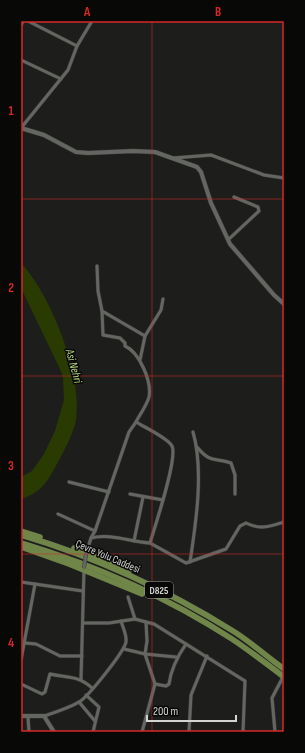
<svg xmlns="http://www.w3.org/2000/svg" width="305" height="753" viewBox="0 0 305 753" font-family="'Sofia Sans Condensed',sans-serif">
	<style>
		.water { fill: #293b00 }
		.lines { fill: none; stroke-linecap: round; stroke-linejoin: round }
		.minor-casing { stroke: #383937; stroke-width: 4 }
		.tertiary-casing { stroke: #383937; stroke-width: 5 }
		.trunk-casing { stroke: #383937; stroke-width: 6 }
		.minor { stroke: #646662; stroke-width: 3 }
		.tertiary { stroke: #646662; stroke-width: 4 }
		.trunk { stroke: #6f8648; stroke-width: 5.5 }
		.minor-bridge-casing { stroke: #383937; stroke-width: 4; stroke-linecap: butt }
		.minor-bridge { stroke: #646662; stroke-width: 3 }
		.grid { fill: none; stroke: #d62828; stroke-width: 1; stroke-opacity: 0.55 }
		.labels { text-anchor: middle; stroke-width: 3; stroke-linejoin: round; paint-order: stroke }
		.shield { fill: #080807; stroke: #969895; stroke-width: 1 }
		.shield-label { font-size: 10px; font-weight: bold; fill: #d3d5d2 }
		.street-label { font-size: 11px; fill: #d3d5d2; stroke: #080807 }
		.water-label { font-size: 12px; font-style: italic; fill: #b2d280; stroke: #080807 }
		.neatline { fill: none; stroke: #d62828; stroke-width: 1.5 }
		.grid-label { font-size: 13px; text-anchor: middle; font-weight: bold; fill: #d62828 }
	</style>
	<rect width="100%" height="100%" fill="#1d1e1b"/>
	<path class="water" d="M21 263C51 295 83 376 76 420 73 434 65 449 58 462 48 480 43 492 21 499V477L32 471 44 454 55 431 64 400 63 377 60 369 21 288Z"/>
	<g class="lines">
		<defs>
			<g id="minor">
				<polyline points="28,21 77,46"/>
				<polyline points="21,25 23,21"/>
				<polyline points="21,60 61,79"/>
				<polyline points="21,128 68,70 77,46 92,21"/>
				<polyline points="174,158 211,155 264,175 284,178"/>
				<polyline points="229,239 259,211 258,207 234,197"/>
				<polyline points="97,266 98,291 102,311 145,336"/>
				<polyline points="140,360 145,336 161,310 163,299"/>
				<path d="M197 447C211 464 214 457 231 463L235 475V494"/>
				<polyline points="69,482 109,492"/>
				<polyline points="130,494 163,500"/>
				<polyline points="58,514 95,531 91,538"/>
				<polyline points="95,531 129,432 136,422"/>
				<polyline points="134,541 143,497"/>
				<path d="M150 543 186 563 226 549 240 526 246 523C261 530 268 527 284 522"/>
				<path d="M86 554 91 538C111 533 130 542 150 543 155 526 178 458 172 446 168 438 144 427 136 422 140 414 147 405 149 397 152 381 139 352 125 346V343L120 338 103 335 102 311"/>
				<path d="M190 562C196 523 204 470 193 432"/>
				<polyline points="21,582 83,591"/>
				<polyline points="128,597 135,619"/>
				<polyline points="146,622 154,624 245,681 243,732"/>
				<polyline points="83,623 109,623 135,619 146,622 147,641 145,654 155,684 142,732"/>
				<polyline points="25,643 36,644 60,656 82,656"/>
				<polyline points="124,649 145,654 176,657"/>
				<polyline points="21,660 35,584"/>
				<polyline points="81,679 84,569"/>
				<path d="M21 684 42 694 45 692 50 674C67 678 78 675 92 688"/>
				<path d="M155 684 166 686 169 684C171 669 177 657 186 644"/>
				<polyline points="86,695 99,707 93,732"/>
				<polyline points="79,702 95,721"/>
				<path d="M44 716C56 712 69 708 79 702 88 697 124 652 126 642 127 635 123 628 121 621"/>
				<polyline points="28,717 29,732"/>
				<polyline points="189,732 191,695 207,656"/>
				<polyline points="275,732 272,698 283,677"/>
			</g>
			<g id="tertiary">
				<polyline points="21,128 44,135 76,152 88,153 133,151 155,152 197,167 201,172 211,203 230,244 274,295 284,304"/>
				<polyline points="21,716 44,716 54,732"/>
			</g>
			<g id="trunk">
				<polyline points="21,531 40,537"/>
				<path d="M21 535C96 557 167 590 233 631 251 642 267 657 284 669"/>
				<path d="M21 543C94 565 167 597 232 639 250 651 267 664 284 677"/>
				<polyline points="21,547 69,564 142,594"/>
				<polyline points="74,548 129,571"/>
			</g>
		</defs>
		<use href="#minor" class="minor-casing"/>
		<use href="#tertiary" class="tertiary-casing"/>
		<use href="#trunk" class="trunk-casing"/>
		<use href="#minor" class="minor"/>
		<use href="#tertiary" class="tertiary"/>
		<use href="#trunk" class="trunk"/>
		<defs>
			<polyline id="minor-bridge" points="84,568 86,554"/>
		</defs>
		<use href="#minor-bridge" class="minor-bridge-casing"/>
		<use href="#minor-bridge" class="minor-bridge"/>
	</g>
	<path class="grid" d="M152 21V732M21 199H284M21 376H284M21 554H284"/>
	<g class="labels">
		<rect class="shield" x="145" y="582" width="28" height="16" rx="3"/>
		<g class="shield-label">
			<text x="159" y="594">D825</text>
		</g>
		<g class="street-label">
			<text transform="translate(108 556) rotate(23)" y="4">Çevre Yolu Caddesi</text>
		</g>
		<g class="water-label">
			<text transform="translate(74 366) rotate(75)" y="4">Asi Nehri</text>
		</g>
	</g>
	<rect width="305" height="753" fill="none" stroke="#080807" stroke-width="44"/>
	<path d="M147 715v6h89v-6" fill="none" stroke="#d3d5d2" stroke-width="2"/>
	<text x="153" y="715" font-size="12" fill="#d3d5d2" stroke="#080807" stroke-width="3" paint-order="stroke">200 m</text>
	<rect x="22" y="22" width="261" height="709" class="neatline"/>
	<g class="grid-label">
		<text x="87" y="16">A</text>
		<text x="218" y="16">B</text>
		<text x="11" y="115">1</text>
		<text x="11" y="292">2</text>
		<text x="11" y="470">3</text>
		<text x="11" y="647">4</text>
	</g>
</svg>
